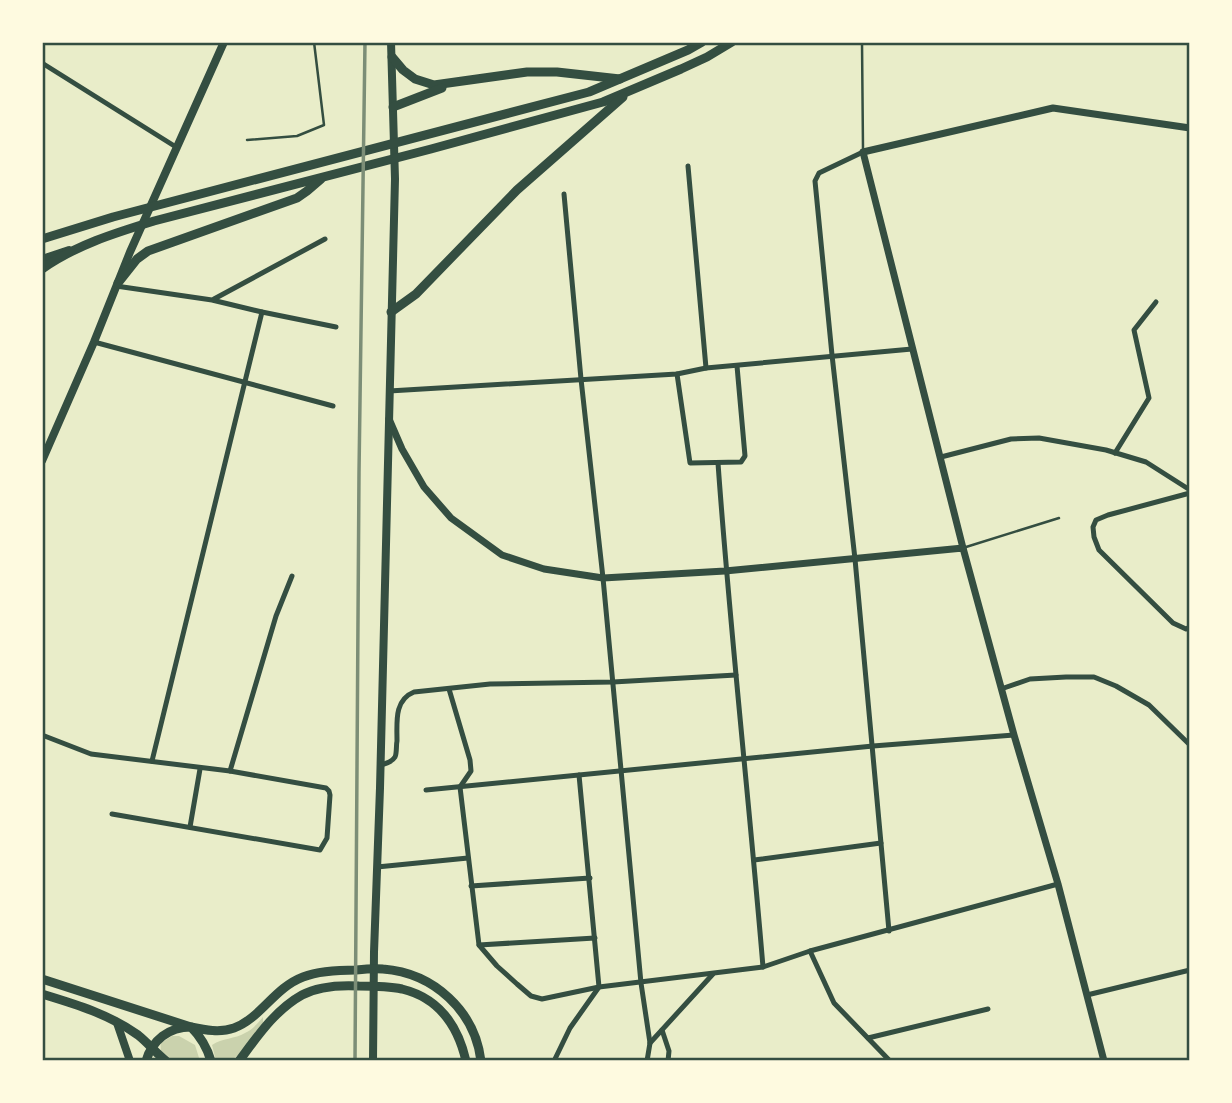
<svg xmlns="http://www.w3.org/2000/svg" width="1232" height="1103" viewBox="0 0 1232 1103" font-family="'Source Sans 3',sans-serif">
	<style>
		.green { fill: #cad2ad }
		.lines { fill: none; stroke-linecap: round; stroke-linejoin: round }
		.service { stroke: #344e41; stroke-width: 2.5 }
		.minor { stroke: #344e41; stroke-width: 5 }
		.tertiary { stroke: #344e41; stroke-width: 7 }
		.secondary { stroke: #344e41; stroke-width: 8 }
		.primary { stroke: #344e41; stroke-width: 9 }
		.trunk { stroke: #344e41; stroke-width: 9 }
		.rail { stroke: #7c8e77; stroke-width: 3.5 }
		.neatline { fill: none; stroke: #344e41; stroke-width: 2.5 }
	</style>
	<rect width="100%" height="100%" fill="#e9edc9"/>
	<g class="green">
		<path d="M263 1017V1023L241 1053 230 1061H216L212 1045C222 1038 235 1039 245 1033 252 1030 258 1023 263 1017Z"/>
		<path d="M172 1036H179L195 1045 200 1061H170C164 1056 159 1052 161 1043Z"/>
	</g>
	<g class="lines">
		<g class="service">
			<polyline points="862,42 863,149"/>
			<polyline points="247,140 297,136 324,125 314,42"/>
			<polyline points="966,547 1059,518"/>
		</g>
		<g class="minor">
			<polyline points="42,63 176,147"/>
			<polyline points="863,152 819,173 815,181 832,355 855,559 889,931"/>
			<polyline points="688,166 706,368"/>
			<polyline points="564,194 581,379 603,578 641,983 650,1043 647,1061"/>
			<polyline points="116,286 212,300 262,312 336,327"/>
			<polyline points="214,299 325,239"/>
			<polyline points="94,342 333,406"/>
			<polyline points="677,374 690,463 741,462 745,456 737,366"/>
			<polyline points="389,391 677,374 706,368 912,349"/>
			<polyline points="1115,453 1149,398 1134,330 1156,302"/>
			<polyline points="941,457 1011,439 1039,438 1106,450 1146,462 1190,490"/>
			<path d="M718 463C730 631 749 799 763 967"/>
			<polyline points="1190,493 1108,515 1096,520 1093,527 1094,537 1099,550 1173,623 1186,629 1190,627"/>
			<polyline points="449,689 470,760 471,771 460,787 479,945 497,966 517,984 531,996 542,999 599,987 763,967 810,951 1058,884"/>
			<polyline points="1001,689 1030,679 1066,677 1094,677 1116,686 1149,705 1190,745"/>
			<polyline points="42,735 91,754 230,771 326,788 329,791 330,795 327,838 320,850 112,814"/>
			<polyline points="152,761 262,312"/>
			<path d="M380 765C385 764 392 762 395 757 397 753 396 745 397 741 397 722 394 700 414 692L490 684 613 682 736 675"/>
			<polyline points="230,771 276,616 292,576"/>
			<polyline points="426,790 873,746 1014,735"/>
			<polyline points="190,827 200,769"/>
			<polyline points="754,860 881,843"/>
			<polyline points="377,867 468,858"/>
			<polyline points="471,886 590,878"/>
			<polyline points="479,945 595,938"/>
			<polyline points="810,951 834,1003 890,1061"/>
			<polyline points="1087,995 1190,970"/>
			<polyline points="662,1030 669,1051 668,1061"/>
			<polyline points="868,1038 988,1009"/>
			<polyline points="650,1043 713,974"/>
			<polyline points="554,1061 570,1028 599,987 579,775"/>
		</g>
		<g class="tertiary">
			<polyline points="389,419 402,449 424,487 451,518 502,555 544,569 603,578 725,571 963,548 1014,735 1058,884 1104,1061"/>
			<polyline points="963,548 863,152 1053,108 1190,128"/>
		</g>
		<g class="secondary">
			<polyline points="42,259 69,250"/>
			<polyline points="42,461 94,342 130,252 224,42"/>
			<polyline points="117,1023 130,1061"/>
			<polyline points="373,1061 374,952 380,788 395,179 391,42"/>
		</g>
		<g class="primary">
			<path d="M42 979 191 1027C205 1030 220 1033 234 1028 261 1018 274 988 303 977 319 971 339 970 356 970 365 969 374 968 383 969 434 973 475 1011 481 1061"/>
			<path d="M42 994C75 1004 109 1014 138 1035 148 1043 156 1053 166 1061"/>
			<path d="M146 1061C152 1040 169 1027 191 1027 201 1037 207 1047 211 1061"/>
			<path d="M239 1061C257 1037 275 1010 302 995 319 986 340 985 359 986 374 986 388 986 402 989 439 998 458 1026 466 1061"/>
		</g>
		<g class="trunk">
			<polyline points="392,57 403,70 415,79 434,85 527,72 557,72 620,79"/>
			<polyline points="393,107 442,88"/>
			<polyline points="42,239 113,217 589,92 688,50 702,42"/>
			<path d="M42 269C76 245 115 233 154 221L431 149 603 102 681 69 707 57 732 42"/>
			<polyline points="118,283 137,259 148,251 297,198 307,191 321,179"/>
			<polyline points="391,312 416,294 517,190 623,97"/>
		</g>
		<polyline class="rail" points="355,1061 359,473 365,42"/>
	</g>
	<rect width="1232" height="1103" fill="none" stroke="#fefae0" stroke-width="88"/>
	<rect x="44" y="44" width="1144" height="1015" class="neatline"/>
</svg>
